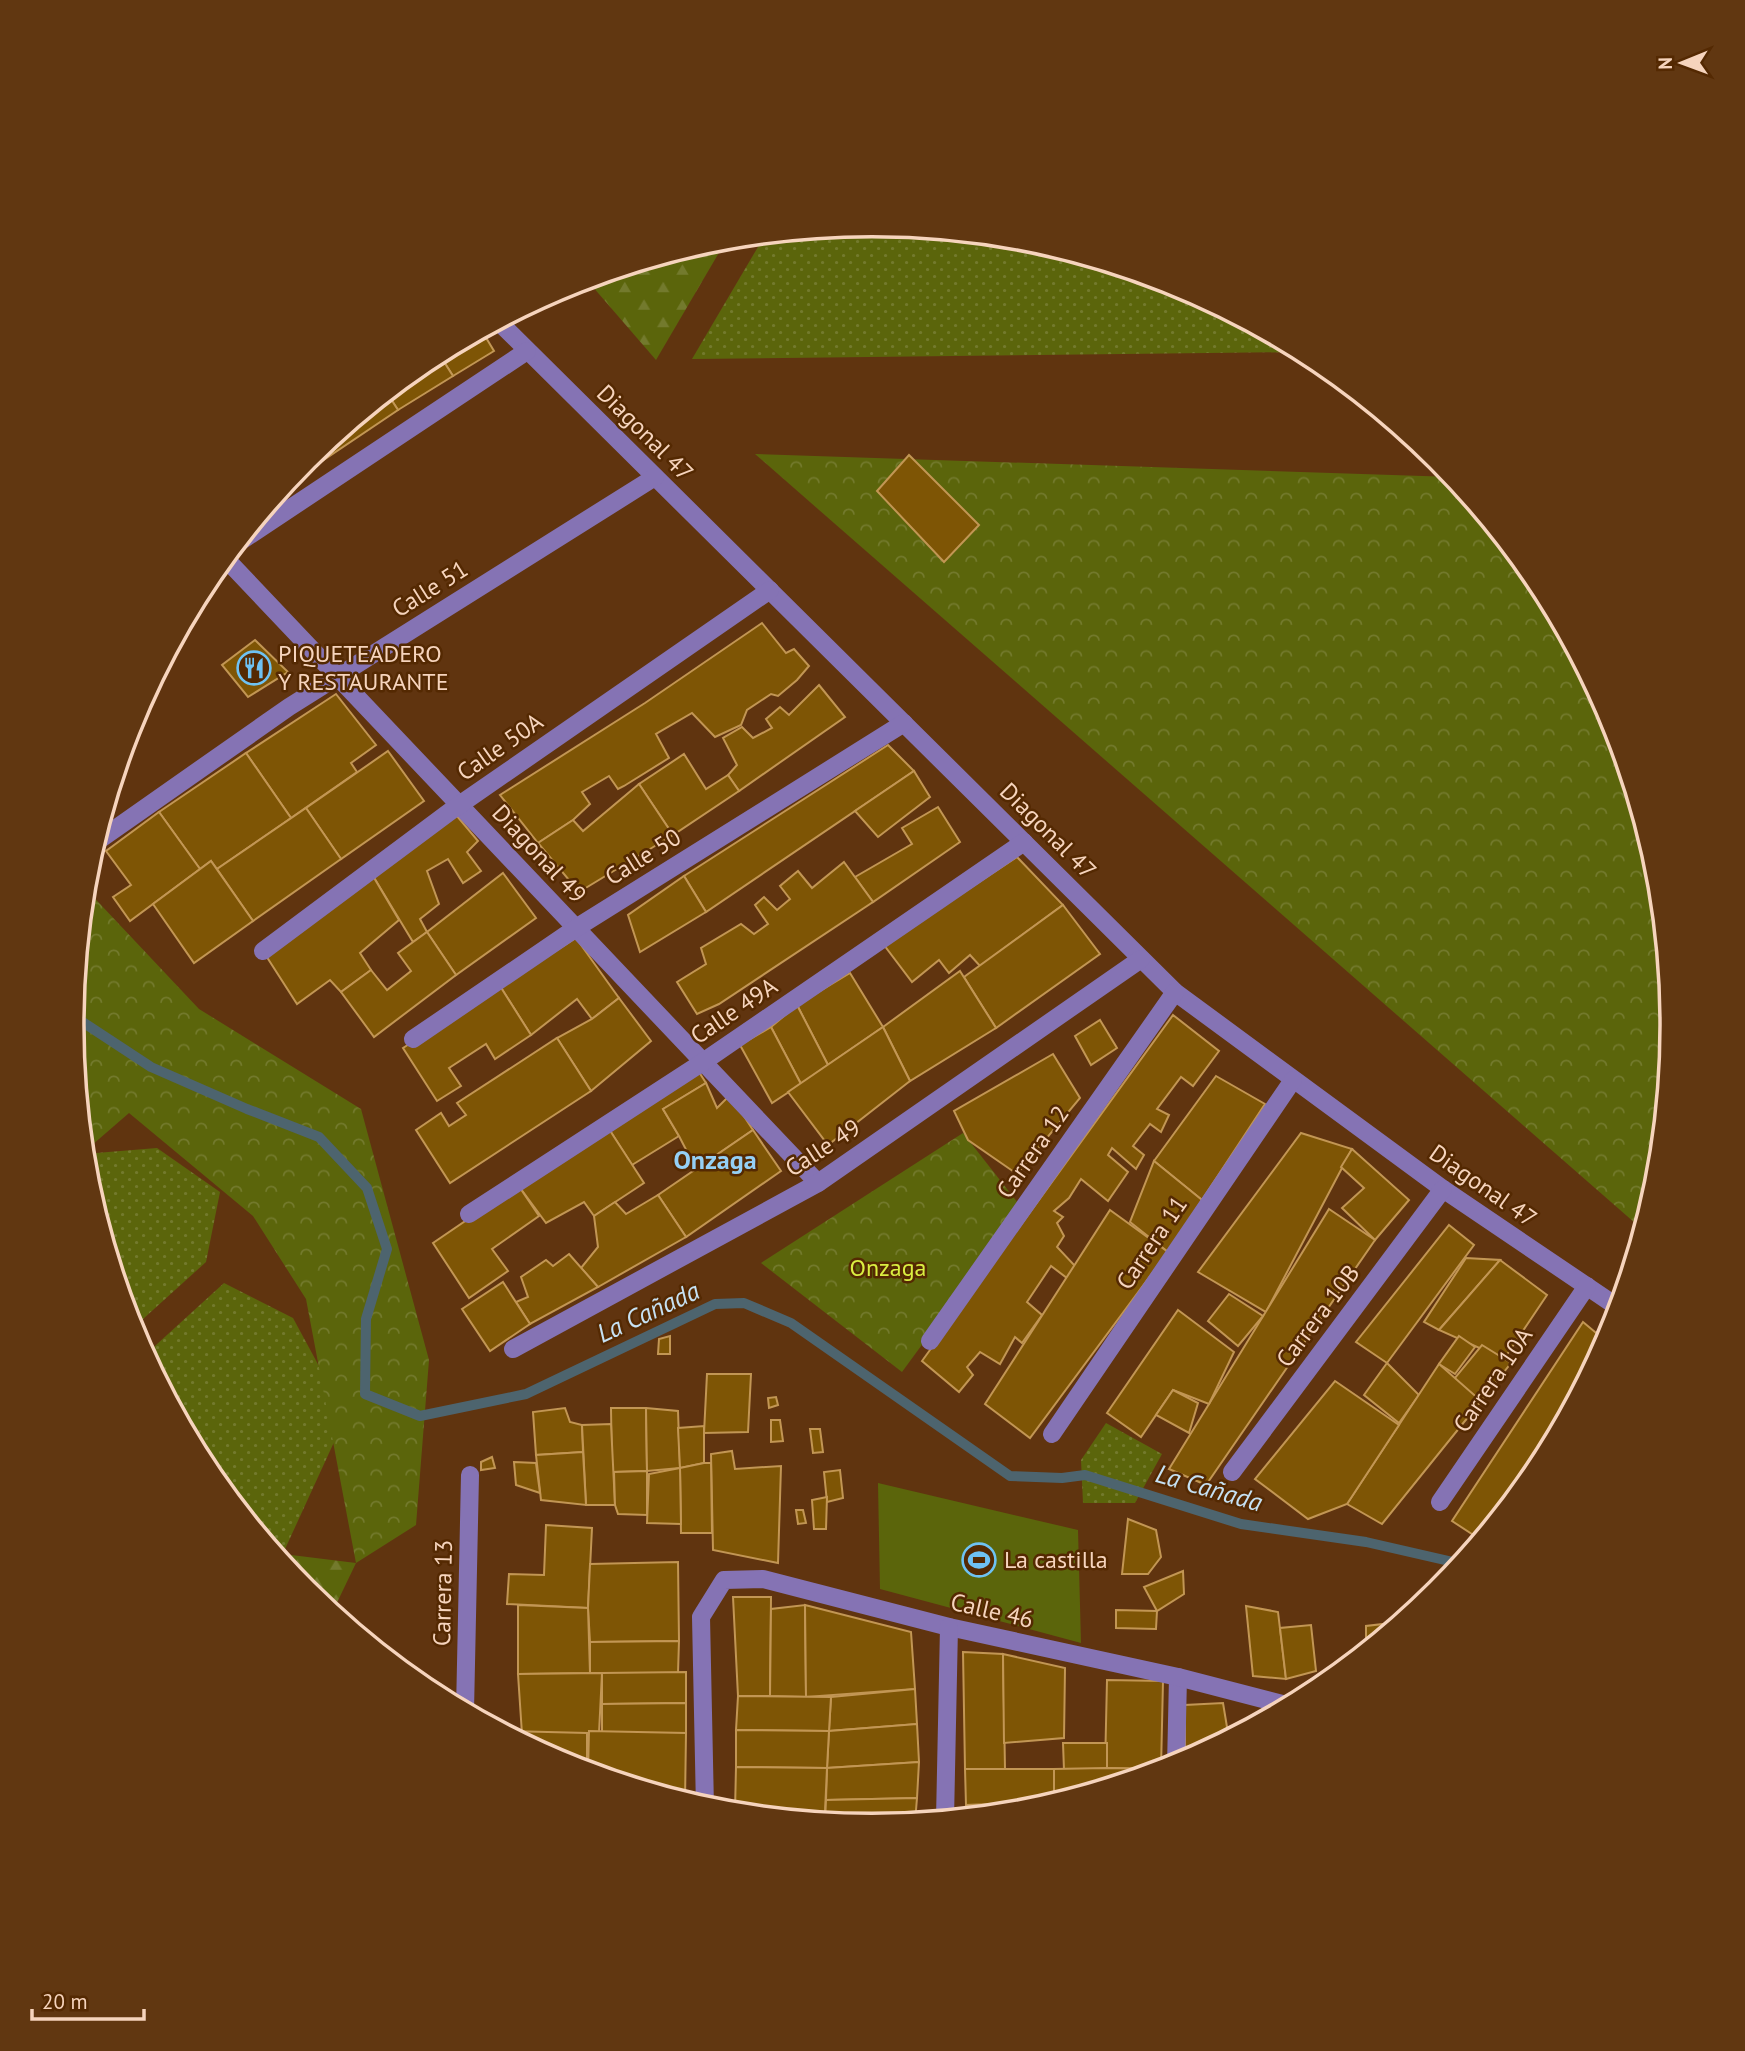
<svg xmlns="http://www.w3.org/2000/svg" width="1745" height="2051" viewBox="0 0 1745 2051" font-family="'PT Sans',sans-serif">
	<style>
		.grass { fill: url(#grass-dots) }
		.forest { fill: url(#forest-firs) }
		.park { fill: url(#park-crowns) }
		.garden { fill: #5b650b }
		.lines { fill: none; stroke-linecap: round; stroke-linejoin: round }
		.stream { stroke: #4d646e; stroke-width: 10 }
		.building { fill: #7e5505; stroke: #c29654; stroke-width: 2 }
		.minor { stroke: #8573b4; stroke-width: 18 }
		.labels { text-anchor: middle; stroke-width: 5; stroke-linejoin: round; paint-order: stroke }
		.street-label { font-size: 24px; fill: #f6d4bd; stroke: #542902 }
		.poi-label { font-size: 24px; fill: #f6d4bd; stroke: #542902; text-anchor: start }
		.park-label { font-size: 24px; fill: #daef41; stroke: #542902 }
		.neighbourhood-label { font-size: 26px; font-weight: bold; fill: #95d0f5; stroke: #542902 }
		.water-label { font-size: 26px; font-style: italic; fill: #c6e1f3; stroke: #542902 }
		.rim { fill: none; stroke: #f6d4bd; stroke-width: 3.5 }
	</style>
	<defs>
		<pattern id="grass-dots" width="8" height="8" patternUnits="userSpaceOnUse" patternTransform="scale(1.75)"><rect width="8" height="8" fill="#5b650b"/><path d="M2 2h.1M6 6h.1" fill="none" stroke="#737a2d" stroke-width="1.8" stroke-linecap="round"/></pattern>
		<pattern id="forest-firs" width="22" height="20" patternUnits="userSpaceOnUse" patternTransform="scale(1.75)"><rect width="22" height="20" fill="#5b650b"/><path d="M5 1l3.5 6h-7zM16 11l3.5 6h-7z" fill="#737a2d"/></pattern>
		<pattern id="park-crowns" width="20" height="18" patternUnits="userSpaceOnUse" patternTransform="scale(1.75)"><rect width="20" height="18" fill="#5b650b"/><path d="M2 6a3 3 0 1 1 6 0M12 15a3 3 0 1 1 6 0" fill="none" stroke="#737a2d"/></pattern>
	</defs>
	<rect width="100%" height="100%" fill="#60340f"/>
	<g class="grass">
		<polygon points="873,225 1029,240 1179,286 1303,352 692,359 765,235"/>
		<polygon points="157,1148 220,1192 206,1262 132,1329 87,1181 84,1154"/>
		<polygon points="224,1283 293,1318 346,1416 280,1560 206,1470 145,1355"/>
		<polygon points="1106,1423 1162,1454 1135,1503 1083,1503 1081,1460"/>
	</g>
	<g class="forest">
		<polygon points="727,239 656,360 586,279 717,240"/>
		<polygon points="275,1553 356,1563 332,1613 306,1591"/>
	</g>
	<g class="park">
		<polygon points="755,454 1453,477 1539,581 1612,719 1658,870 1673,1025 1658,1182 1643,1230"/>
		<polygon points="85,888 199,1009 361,1109 429,1360 416,1525 356,1563 306,1299 253,1216 129,1113 84,1152 72,1025"/>
		<polygon points="963,1133 1022,1208 902,1372 761,1263"/>
	</g>
	<polygon class="garden" points="878,1483 1078,1530 1081,1643 880,1589"/>
	<g class="lines">
		<polyline class="stream" points="73,1012 81,1021 151,1067 247,1109 319,1137 367,1188 387,1249 366,1319 365,1394 420,1416 526,1394 715,1304 744,1303 791,1323 1010,1476 1062,1478 1085,1475 1241,1524 1366,1542 1462,1564"/>
	</g>
	<g class="building">
		<polygon points="482,331 494,351 453,376 439,354"/>
		<polygon points="439,354 453,376 398,410 387,393 428,359"/>
		<polygon points="387,393 398,410 322,461 316,451"/>
		<polygon points="316,451 322,461 287,483 307,459"/>
		<polygon points="909,455 979,525 944,562 877,491"/>
		<polygon points="762,623 786,653 794,649 809,666 797,680 778,696 771,694 747,710 741,725 715,737 692,713 656,734 669,758 624,786 618,789 609,776 582,792 590,804 573,820 538,843 500,795 645,703"/>
		<polygon points="255,640 288,672 248,697 222,665"/>
		<polygon points="819,685 845,717 739,791 728,775 737,765 723,738 742,727 753,738 772,728 766,719 780,707 789,715"/>
		<polygon points="336,694 376,745 351,763 357,772 291,818 246,753"/>
		<polygon points="888,745 914,771 706,912 684,876"/>
		<polygon points="388,751 424,801 341,859 306,808"/>
		<polygon points="246,753 291,818 217,869 211,861 200,869 159,812"/>
		<polygon points="684,754 706,789 728,775 739,791 673,835 639,784"/>
		<polygon points="914,771 930,797 878,837 855,811"/>
		<polygon points="639,784 673,835 579,892 538,843 573,820 583,831"/>
		<polygon points="938,807 960,842 873,902 855,877 912,844 902,828"/>
		<polygon points="306,808 341,859 253,921 217,869"/>
		<polygon points="452,810 478,841 467,852 481,871 463,883 448,859 427,871 439,904 420,919 427,932 413,942 370,871"/>
		<polygon points="159,812 200,869 130,921 113,897 131,885 106,851"/>
		<polygon points="1017,857 1063,905 980,966 970,955 949,973 939,960 912,982 884,945"/>
		<polygon points="211,861 253,921 194,963 153,904"/>
		<polygon points="844,862 873,902 719,1004 697,1014 677,982 706,964 701,948 741,924 754,934 768,924 755,905 764,897 777,910 790,899 780,886 798,871 812,888"/>
		<polygon points="370,871 399,920 360,953 371,970 341,992 330,980 297,1004 263,951"/>
		<polygon points="503,873 536,918 456,975 427,932"/>
		<polygon points="684,876 706,912 640,952 628,915"/>
		<polygon points="1063,905 1100,954 996,1028 964,977"/>
		<polygon points="427,932 456,975 374,1037 341,992 371,970 387,990 411,971 398,953"/>
		<polygon points="576,938 619,998 592,1019 577,999 531,1035 500,986"/>
		<polygon points="960,971 996,1028 910,1081 883,1027"/>
		<polygon points="850,973 883,1027 828,1065 797,1005"/>
		<polygon points="500,986 531,1035 495,1059 486,1044 449,1068 461,1086 437,1101 403,1048"/>
		<polygon points="619,998 651,1041 591,1091 557,1038 592,1019"/>
		<polygon points="797,1005 828,1065 801,1084 771,1027"/>
		<polygon points="1173,1015 1219,1051 1193,1086 1181,1077 1157,1109 1169,1115 1161,1132 1150,1124 1133,1146 1144,1155 1136,1169 1112,1148 1108,1155 1128,1172 1108,1201 1081,1179 1069,1198 1054,1211 1063,1217 1057,1223 1064,1236 1057,1247 1076,1267 1067,1278 1051,1266 1027,1302 1042,1315 1022,1343 1015,1337 1000,1364 980,1352 967,1367 973,1375 959,1392 922,1361"/>
		<polygon points="1100,1020 1117,1048 1091,1065 1075,1036"/>
		<polygon points="771,1027 801,1084 772,1103 740,1045"/>
		<polygon points="883,1027 910,1081 828,1145 788,1092"/>
		<polygon points="557,1038 591,1091 450,1183 416,1130 441,1113 449,1126 466,1115 457,1103"/>
		<polygon points="1053,1054 1080,1098 1017,1174 968,1140 954,1111"/>
		<polygon points="697,1069 706,1083 663,1109 679,1136 632,1165 607,1126"/>
		<polygon points="1216,1076 1265,1104 1202,1200 1154,1161"/>
		<polygon points="706,1083 717,1108 730,1095 753,1130 696,1169 679,1136 663,1109"/>
		<polygon points="607,1126 644,1183 594,1216 584,1202 546,1223 518,1185"/>
		<polygon points="753,1130 781,1171 686,1237 658,1195"/>
		<polygon points="1301,1133 1352,1149 1266,1312 1198,1272"/>
		<polygon points="1352,1149 1409,1200 1375,1240 1342,1208 1364,1188 1341,1167"/>
		<polygon points="1154,1161 1202,1200 1168,1252 1130,1222"/>
		<polygon points="518,1185 539,1216 492,1249 508,1271 469,1298 433,1243"/>
		<polygon points="658,1195 686,1237 598,1287 581,1268 598,1247 594,1216 615,1202 626,1214"/>
		<polygon points="1329,1209 1375,1240 1206,1485 1169,1469"/>
		<polygon points="1110,1210 1168,1252 1030,1438 985,1404"/>
		<polygon points="1449,1225 1474,1245 1387,1363 1356,1342"/>
		<polygon points="569,1254 598,1287 530,1324 516,1302 528,1297 521,1277 546,1260 553,1266"/>
		<polygon points="1466,1258 1500,1260 1439,1330 1424,1322"/>
		<polygon points="1500,1260 1547,1295 1504,1359 1439,1330"/>
		<polygon points="503,1282 530,1324 490,1351 462,1309"/>
		<polygon points="1229,1294 1263,1316 1238,1346 1208,1321"/>
		<polygon points="1178,1310 1234,1352 1209,1404 1173,1390 1141,1437 1107,1413"/>
		<polygon points="1583,1322 1607,1342 1538,1471 1481,1540 1452,1521"/>
		<polygon points="670,1336 670,1354 658,1354 659,1339"/>
		<polygon points="1459,1336 1475,1347 1455,1374 1439,1364"/>
		<polygon points="1482,1345 1511,1363 1481,1401 1454,1379"/>
		<polygon points="1387,1363 1419,1395 1399,1423 1364,1395"/>
		<polygon points="1439,1364 1481,1401 1382,1524 1347,1504"/>
		<polygon points="707,1374 751,1374 748,1432 704,1433"/>
		<polygon points="1335,1381 1399,1425 1347,1504 1308,1519 1255,1479"/>
		<polygon points="1173,1390 1198,1403 1189,1433 1156,1415"/>
		<polygon points="776,1397 778,1405 769,1408 768,1398"/>
		<polygon points="565,1408 570,1422 582,1425 583,1452 536,1455 533,1412"/>
		<polygon points="611,1408 646,1408 647,1471 612,1472"/>
		<polygon points="646,1408 678,1411 680,1468 647,1471"/>
		<polygon points="771,1420 780,1420 783,1441 771,1442"/>
		<polygon points="611,1424 615,1505 586,1505 582,1425"/>
		<polygon points="704,1426 704,1463 680,1468 678,1428"/>
		<polygon points="810,1429 820,1429 823,1452 813,1453"/>
		<polygon points="732,1451 735,1469 781,1466 778,1563 713,1550 711,1454"/>
		<polygon points="583,1452 586,1505 541,1500 536,1455"/>
		<polygon points="492,1457 495,1468 481,1470 481,1462"/>
		<polygon points="514,1462 536,1463 540,1493 516,1485"/>
		<polygon points="704,1463 711,1463 712,1533 681,1533 680,1468"/>
		<polygon points="680,1468 681,1524 647,1523 649,1474"/>
		<polygon points="840,1470 843,1498 827,1502 824,1472"/>
		<polygon points="647,1471 647,1515 618,1514 615,1505 614,1472"/>
		<polygon points="827,1497 826,1529 814,1529 812,1500"/>
		<polygon points="796,1510 803,1510 806,1523 798,1524"/>
		<polygon points="1128,1519 1156,1530 1161,1557 1148,1574 1122,1574"/>
		<polygon points="546,1525 592,1528 588,1608 507,1604 509,1574 544,1575"/>
		<polygon points="678,1562 679,1641 590,1642 588,1608 590,1564"/>
		<polygon points="1183,1571 1184,1594 1157,1611 1144,1587"/>
		<polygon points="733,1597 771,1597 770,1696 738,1696"/>
		<polygon points="518,1605 588,1608 590,1673 518,1674"/>
		<polygon points="805,1605 806,1697 770,1696 771,1609"/>
		<polygon points="805,1605 911,1632 915,1689 806,1697"/>
		<polygon points="1246,1606 1278,1612 1286,1679 1253,1676"/>
		<polygon points="1116,1610 1157,1611 1156,1629 1116,1628"/>
		<polygon points="1401,1622 1366,1651 1366,1626"/>
		<polygon points="1311,1625 1316,1671 1286,1679 1280,1628"/>
		<polygon points="679,1641 678,1673 590,1673 590,1642"/>
		<polygon points="963,1652 1003,1654 1005,1769 965,1769"/>
		<polygon points="1003,1654 1065,1668 1064,1738 1004,1743"/>
		<polygon points="686,1672 686,1703 602,1704 602,1673"/>
		<polygon points="602,1673 599,1733 522,1734 518,1674"/>
		<polygon points="1107,1680 1163,1681 1161,1769 1105,1768"/>
		<polygon points="915,1689 917,1724 829,1731 831,1697"/>
		<polygon points="738,1696 831,1697 829,1731 736,1730"/>
		<polygon points="686,1703 686,1733 602,1733 602,1704"/>
		<polygon points="1223,1703 1229,1739 1208,1750 1185,1751 1185,1705"/>
		<polygon points="917,1724 919,1762 827,1768 829,1731"/>
		<polygon points="736,1730 829,1731 827,1768 736,1767"/>
		<polygon points="506,1731 587,1733 587,1772 566,1765"/>
		<polygon points="589,1731 686,1733 685,1801 588,1772"/>
		<polygon points="1063,1743 1107,1743 1107,1769 1064,1770"/>
		<polygon points="919,1762 917,1798 826,1800 827,1768"/>
		<polygon points="736,1767 827,1768 825,1812 735,1811"/>
		<polygon points="1105,1768 1161,1769 1054,1803 1054,1769"/>
		<polygon points="965,1769 1054,1769 1054,1803 966,1805"/>
		<polygon points="917,1798 915,1822 872,1826 825,1822 826,1800"/>
		<polygon points="1053,1803 1028,1811 965,1817 966,1805"/>
		<polygon points="735,1811 825,1812 824,1822 735,1813"/>
	</g>
	<g class="lines">
		<g class="minor">
			<polyline points="499,322 1175,992 1443,1189 1619,1308"/>
			<polyline points="238,543 527,351"/>
			<polyline points="225,558 818,1183"/>
			<polyline points="95,843 289,707 655,477"/>
			<polyline points="263,951 452,810 770,590"/>
			<polyline points="413,1039 576,928 904,723"/>
			<polyline points="469,1214 703,1062 1024,842"/>
			<polyline points="930,1341 1175,992"/>
			<polyline points="513,1349 818,1183 1141,959"/>
			<polyline points="1052,1434 1293,1080"/>
			<polyline points="1232,1472 1443,1189"/>
			<polyline points="1440,1502 1587,1286"/>
			<polyline points="465,1711 470,1475"/>
			<polyline points="1176,1766 1178,1677"/>
			<polyline points="705,1808 701,1617 724,1580 763,1579 949,1627 1178,1677 1290,1706"/>
			<polyline points="945,1819 949,1627"/>
		</g>
	</g>
	<defs>
		<symbol id="restaurant-ring" viewBox="-11 -11 22 22"><circle r="9.5" fill="#542902" stroke="#6ec2f3" stroke-width="1.5"/><path d="M-5-6h1v4h1v-4h1v4h1v-4h1v5L-1.5 .5V6h-2V.5L-5-1ZM5-6V6H3V1.5H1.5Q1.5-4 5-6Z" fill="#6ec2f3"/></symbol>
		<symbol id="stadium-ring" viewBox="-11 -11 22 22"><circle r="9.5" fill="#542902" stroke="#6ec2f3" stroke-width="1.5"/><path d="M0-5a6.5 5 0 1 0 0 10a6.5 5 0 1 0 0-10ZM-3.5-1.8h7v3.6h-7Z" fill="#6ec2f3"/></symbol>
	</defs>
	<g fill-rule="evenodd">
		<use href="#restaurant-ring" x="235" y="649" width="38" height="38"/>
		<use href="#stadium-ring" x="960" y="1541" width="38" height="38"/>
	</g>
	<g class="labels">
		<g class="street-label">
			<text transform="translate(645 433) rotate(45)" y="8">Diagonal 47</text>
			<text transform="translate(430 589) rotate(-32)" y="8">Calle 51</text>
			<text transform="translate(500 747) rotate(-35)" y="8">Calle 50A</text>
			<text transform="translate(1048 831) rotate(45)" y="8">Diagonal 47</text>
			<text transform="translate(539 854) rotate(47)" y="8">Diagonal 49</text>
			<text transform="translate(643 857) rotate(-32)" y="8">Calle 50</text>
			<text transform="translate(734 1011) rotate(-34)" y="8">Calle 49A</text>
			<text transform="translate(823 1148) rotate(-33)" y="8">Calle 49</text>
			<text transform="translate(1033 1152) rotate(-55)" y="8">Carrera 12</text>
			<text transform="translate(1483 1186) rotate(35)" y="8">Diagonal 47</text>
			<text transform="translate(1152 1243) rotate(-56)" y="8">Carrera 11</text>
			<text transform="translate(1318 1316) rotate(-53)" y="8">Carrera 10B</text>
			<text transform="translate(1493 1380) rotate(-56)" y="8">Carrera 10A</text>
			<text transform="translate(443 1593) rotate(-89)" y="8">Carrera 13</text>
			<text transform="translate(992 1611) rotate(13)" y="8">Calle 46</text>
		</g>
		<g class="poi-label">
			<text x="278" y="662">PIQUETEADERO<tspan x="278" dy="28">Y RESTAURANTE</tspan></text>
			<text x="1004" y="1568">La castilla</text>
		</g>
		<g class="park-label">
			<text x="888" y="1276">Onzaga</text>
		</g>
		<g class="neighbourhood-label">
			<text x="715" y="1169">Onzaga</text>
		</g>
		<g class="water-label">
			<text transform="translate(648 1312) rotate(-25)" y="9">La Cañada</text>
			<text transform="translate(1209 1488) rotate(16)" y="9">La Cañada</text>
		</g>
	</g>
	<path d="M0 0H1745V2051H0ZM84 1025a788 788 0 1 1 1576 0a788 788 0 1 1-1576 0Z" fill="#613711" fill-rule="evenodd"/>
	<path class="rim" d="M84 1025a788 788 0 1 1 1576 0a788 788 0 1 1-1576 0Z"/>
	<g transform="translate(1682 63) rotate(269)" stroke="#542902" stroke-width="5" paint-order="stroke">
	<path d="M0-5L12 26L0 18L-12 26Z" fill="#f6d4bd"/>
	<text y="-10" font-size="19" font-weight="bold" text-anchor="middle" fill="#f6d4bd">N</text>
	</g>
	<path d="M32 2009v10h112v-10" fill="none" stroke="#f6d4bd" stroke-width="3.5"/>
	<text x="42" y="2009" font-size="21" fill="#f6d4bd" stroke="#542902" stroke-width="5" paint-order="stroke">20 m</text>
</svg>
